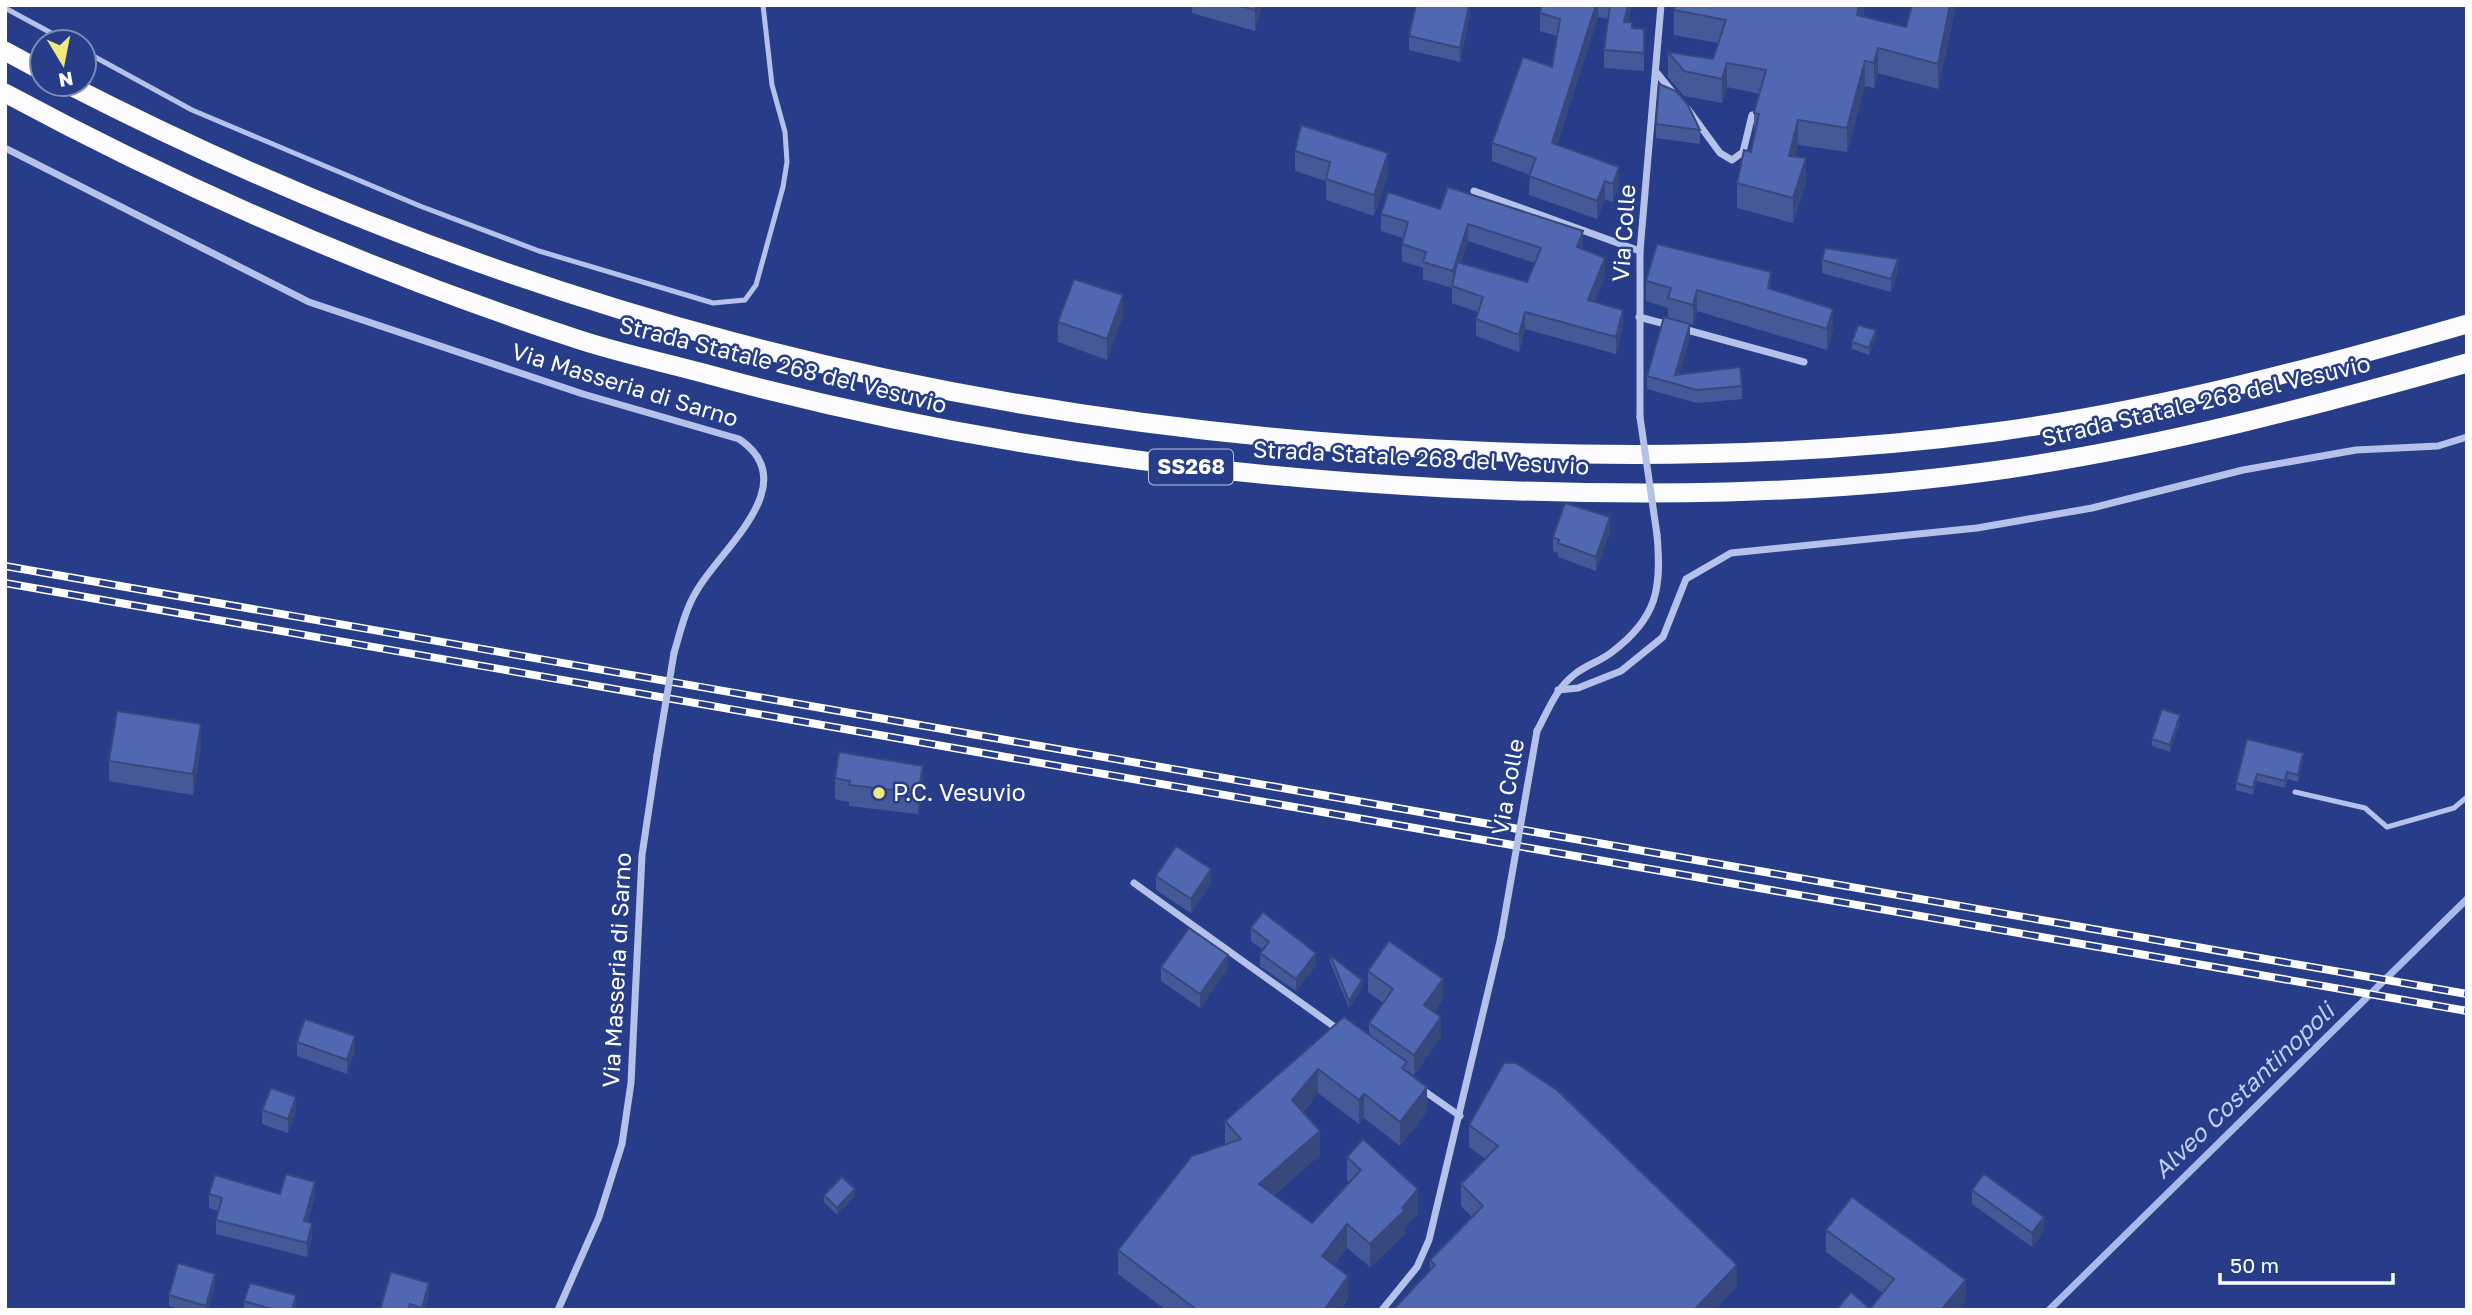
<svg xmlns="http://www.w3.org/2000/svg" width="2472" height="1315" viewBox="0 0 2472 1315" font-family="'Golos Text',sans-serif">
	<style>
		.lines { fill: none; stroke-linecap: round; stroke-linejoin: round }
		.stream { stroke: #a9b9ea; stroke-width: 7 }
		.service { stroke: #b5c1e9; stroke-width: 5 }
		.minor { stroke: #b5c1e9; stroke-width: 7 }
		.trunk { stroke: #fcfcfe; stroke-width: 19 }
		.rail-casing { stroke: #fff; stroke-width: 8 }
		.rail { stroke: #273d8a; stroke-width: 5; stroke-dasharray: 16; stroke-linecap: butt }
		.minor-bridge { stroke: #b5c1e9; stroke-width: 7 }
		.wall { fill: #455998; fill-rule: evenodd }
		.shaded-wall { fill: #38487c }
		.building { fill: #5067b1; stroke: #38487c; stroke-width: 2 }
		.poi-dot { fill: #f1e87b; stroke: #273d8a; stroke-width: 2.5 }
		.labels { text-anchor: middle; stroke-width: 5; stroke-linejoin: round; paint-order: stroke }
		.shield { fill: #273d8a; stroke: #bec5dc; stroke-width: 2 }
		.shield-label { font-size: 21px; font-weight: bold; fill: #fff }
		.street-label { font-size: 23px; fill: #fff; stroke: #273d8a }
		.poi-label { font-size: 23px; fill: #fff; stroke: #273d8a; text-anchor: start }
		.water-label { font-size: 24px; font-style: italic; fill: #c1ccf0; stroke: #273d8a }
	</style>
	<rect width="100%" height="100%" fill="#273d8a"/>
	<g class="lines">
		<polyline class="stream" points="2049,1310 2467,899"/>
		<g class="service">
			<polyline points="5,8 68,42"/>
			<polyline points="84,51 192,110 420,206 539,251 713,303 745,300 756,285 783,187 787,162 785,132 772,85 763,5"/>
			<polyline points="2295,792 2365,808 2387,827 2454,808 2467,797"/>
		</g>
		<g class="minor">
			<polyline points="1657,73 1674,94"/>
			<polyline points="1687,108 1720,153 1732,160 1743,152 1752,115"/>
			<path d="M5 148 309 302 583 394 739 439C806 484 719 550 696 592 685 610 680 633 674 653"/>
			<polyline points="1474,191 1640,251"/>
			<polyline points="1639,317 1669,325"/>
			<polyline points="1680,328 1804,362"/>
			<polyline points="1640,417 1640,251 1661,5"/>
			<polyline points="1558,690 1578,688 1621,671 1663,637 1686,579 1731,553 1977,528 2092,508 2243,470 2356,450 2438,446 2467,437"/>
			<path d="M1537 731C1548 711 1556 688 1575 674 1586 665 1601 661 1612 652 1657 618 1662 589 1657 535"/>
			<polyline points="1134,883 1339,1030"/>
			<polyline points="1420,1088 1460,1116"/>
			<polyline points="558,1310 599,1217 622,1144 631,1083 642,855 657,755"/>
			<polyline points="1382,1310 1417,1267 1429,1240 1501,937"/>
		</g>
		<g class="trunk">
			<polyline points="5,51 42,71"/>
			<path d="M67 84C503 308 948 425 1437 449 1624 459 1809 457 1995 432 2155 410 2312 369 2467 324"/>
			<path d="M5 93C189 192 381 275 580 340 620 353 662 362 703 373 946 440 1195 475 1446 488 1633 497 1821 496 2007 469 2163 446 2315 406 2467 363"/>
		</g>
		<defs>
			<g id="rail">
				<polyline points="5,566 2467,994"/>
				<polyline points="5,583 2467,1011"/>
			</g>
		</defs>
		<use href="#rail" class="rail-casing"/>
		<use href="#rail" class="rail"/>
		<g class="minor-bridge">
			<polyline points="1640,417 1657,535"/>
			<polyline points="657,755 674,653"/>
			<polyline points="1501,937 1537,731"/>
		</g>
	</g>
	<g class="wall">
		<polygon points="1192,5 1262,5 1255,31 1192,13"/>
		<polygon points="1470,5 1470,14 1460,62 1409,50 1409,36"/>
		<polygon points="1541,5 1632,5 1628,22 1632,28 1644,29 1644,71 1604,68 1604,50 1608,19 1598,17 1557,145 1619,185 1613,202 1605,199 1597,219 1529,195 1530,175 1492,161 1492,143 1552,67 1557,36 1540,31 1540,13"/>
		<polygon points="1864,5 1863,16 1906,27 1956,5 1938,89 1878,73 1874,88 1865,86 1847,152 1798,145 1795,156 1806,182 1793,223 1737,208 1737,183 1751,152 1754,138 1754,113 1760,94 1727,87 1722,103 1684,96 1668,77 1668,52 1713,59 1718,43 1674,35 1674,10"/>
		<polygon points="1656,124 1700,130 1700,144 1656,138"/>
		<polygon points="1295,151 1388,174 1374,216 1326,200 1326,181 1295,171"/>
		<path d="M1440 209 1583 249 1605 275 1594 302 1623 327 1616 354 1525 329 1519 352 1476 336V319L1478 312 1452 303V288L1423 279V268L1402 261V244L1403 238 1381 231V214ZM1468 241 1535 263 1527 282 1461 263Z"/>
		<polygon points="1822,260 1898,272 1891,292 1822,273"/>
		<polygon points="1646,281 1771,289 1833,330 1827,350 1697,311 1693,325 1690,324 1690,337 1679,374 1742,386 1742,399 1697,403 1647,389 1647,376 1668,318 1668,308 1646,301"/>
		<polygon points="1123,315 1107,360 1058,342 1058,322"/>
		<polygon points="1876,337 1869,355 1852,349 1852,342"/>
		<polygon points="1610,531 1596,571 1558,557 1558,553 1553,551 1553,537"/>
		<polygon points="2180,722 2170,752 2152,746 2152,739"/>
		<polygon points="2247,739 2303,760 2298,782 2287,779 2285,788 2257,781 2253,795 2236,790 2236,783"/>
		<polygon points="201,745 193,795 109,781 109,761"/>
		<polygon points="835,778 923,787 918,814 849,806 849,802 835,799"/>
		<polygon points="1156,876 1211,883 1191,913 1156,890"/>
		<polygon points="1251,928 1316,965 1296,991 1260,966 1260,953 1263,950 1251,941"/>
		<polygon points="1330,955 1362,987 1349,1008 1330,962"/>
		<polygon points="1161,967 1228,969 1200,1008 1161,981"/>
		<polygon points="1368,971 1443,999 1434,1012 1441,1037 1414,1075 1407,1070 1427,1111 1400,1146 1364,1118 1359,1124 1318,1093 1303,1112 1320,1155 1274,1195 1312,1223 1350,1183 1347,1181 1347,1157 1418,1213 1405,1228 1405,1234 1370,1267 1347,1248 1334,1265 1348,1299 1340,1310 1166,1310 1118,1274 1118,1250 1225,1145 1225,1121 1369,1035 1369,1023 1383,1003 1368,992"/>
		<polygon points="297,1042 355,1050 347,1074 297,1056"/>
		<polygon points="262,1110 296,1111 288,1133 262,1124"/>
		<polygon points="1469,1125 1737,1286 1715,1310 1393,1310 1430,1271 1430,1260 1472,1217 1461,1206 1461,1184 1486,1159 1469,1147"/>
		<polygon points="1972,1190 2044,1231 2032,1247 1972,1204"/>
		<polygon points="209,1194 280,1194 315,1196 308,1222 312,1237 307,1257 216,1234 216,1220 219,1211 209,1208"/>
		<polygon points="824,1195 855,1196 837,1215 824,1202"/>
		<polygon points="1826,1230 1966,1301 1870,1309 1883,1293 1826,1252"/>
		<polygon points="215,1285 208,1310 181,1310 169,1306 169,1295"/>
		<polygon points="296,1295 296,1310 244,1310 244,1301"/>
		<polygon points="429,1295 425,1310 380,1310"/>
	</g>
	<g class="shaded-wall">
		<polygon points="1256,5 1262,5 1255,31 1255,10"/>
		<polygon points="1469,5 1470,5 1470,14 1460,62 1460,48"/>
		<polygon points="1596,5 1598,5 1598,17 1552,161 1552,143"/>
		<polygon points="1628,5 1632,5 1624,40 1624,22"/>
		<polygon points="1859,5 1864,5 1864,14 1857,39 1857,15"/>
		<polygon points="1950,5 1956,5 1938,89 1938,64"/>
		<polygon points="1878,48 1878,73 1874,88 1874,63"/>
		<polygon points="1865,61 1865,86 1847,152 1847,128"/>
		<polygon points="1727,63 1727,87 1722,103 1722,79"/>
		<polygon points="1798,120 1798,145 1789,180 1789,156"/>
		<polygon points="1388,153 1388,174 1374,216 1374,195"/>
		<polygon points="1806,158 1806,182 1793,223 1793,198"/>
		<polygon points="1619,167 1619,185 1613,202 1613,184"/>
		<polygon points="1605,181 1605,199 1597,219 1597,201"/>
		<polygon points="1468,224 1468,241 1453,288 1453,271"/>
		<polygon points="1583,231 1583,248 1577,264 1577,247"/>
		<polygon points="1605,258 1605,275 1588,317 1588,300"/>
		<polygon points="1898,259 1898,272 1891,292 1891,279"/>
		<polygon points="1771,272 1771,293 1768,288"/>
		<polygon points="1697,290 1697,311 1693,325 1693,305"/>
		<polygon points="1123,295 1123,315 1107,360 1107,339"/>
		<polygon points="1833,309 1833,330 1827,350 1827,329"/>
		<polygon points="1623,310 1623,327 1616,354 1616,337"/>
		<polygon points="1525,312 1525,329 1519,352 1519,335"/>
		<polygon points="1690,324 1690,337 1676,384 1675,375"/>
		<polygon points="1876,330 1876,337 1869,355 1869,348"/>
		<polygon points="1610,517 1610,531 1596,571 1596,557"/>
		<polygon points="2180,715 2180,722 2170,752 2170,745"/>
		<polygon points="201,724 201,745 193,795 193,774"/>
		<polygon points="2303,753 2303,760 2298,782 2298,775"/>
		<polygon points="923,766 923,787 918,814 918,793"/>
		<polygon points="2257,774 2257,781 2253,795 2253,788"/>
		<polygon points="1211,869 1211,883 1191,913 1191,899"/>
		<polygon points="1316,953 1316,965 1296,991 1296,979"/>
		<polygon points="1228,955 1228,969 1200,1008 1200,994"/>
		<polygon points="1443,979 1443,999 1424,1026 1424,1005"/>
		<polygon points="1362,980 1362,987 1349,1008 1349,1001"/>
		<polygon points="1441,1017 1441,1037 1414,1075 1414,1055"/>
		<polygon points="355,1036 355,1050 347,1074 347,1060"/>
		<polygon points="1318,1069 1318,1093 1292,1124 1292,1100"/>
		<polygon points="1427,1087 1427,1111 1400,1146 1400,1122"/>
		<polygon points="1364,1094 1364,1118 1359,1124 1359,1100"/>
		<polygon points="296,1097 296,1111 288,1133 288,1119"/>
		<polygon points="1320,1131 1320,1155 1259,1208 1259,1184"/>
		<polygon points="315,1182 315,1196 304,1235 304,1221"/>
		<polygon points="855,1189 855,1196 837,1215 837,1208"/>
		<polygon points="1418,1189 1418,1213 1405,1228 1405,1234 1370,1267 1370,1244"/>
		<polygon points="2044,1217 2044,1231 2032,1247 2032,1233"/>
		<polygon points="312,1223 312,1237 307,1257 307,1243"/>
		<polygon points="1347,1224 1347,1248 1322,1280 1322,1256"/>
		<polygon points="1737,1265 1737,1286 1715,1310 1694,1310"/>
		<polygon points="215,1274 215,1285 208,1310 206,1310 206,1306"/>
		<polygon points="1348,1276 1348,1299 1340,1310 1324,1310"/>
		<polygon points="1966,1280 1966,1301 1959,1310 1941,1310"/>
		<polygon points="429,1283 429,1295 425,1310 422,1310"/>
		<polygon points="296,1295 296,1310 292,1310"/>
	</g>
	<g class="building">
		<polygon points="1237,5 1256,5 1255,10"/>
		<polygon points="1416,5 1469,5 1460,48 1409,36"/>
		<polygon points="1541,5 1596,5 1552,143 1619,167 1613,184 1605,181 1597,201 1529,176 1536,158 1492,143 1523,57 1552,67 1560,19 1540,13"/>
		<polygon points="1610,5 1628,5 1624,22 1632,22 1632,28 1644,29 1644,53 1604,50"/>
		<polygon points="1675,5 1859,5 1857,15 1906,27 1912,5 1950,5 1938,64 1878,48 1874,63 1865,61 1847,128 1798,120 1789,156 1806,158 1793,198 1737,183 1744,150 1751,152 1759,114 1754,113 1766,70 1727,63 1722,79 1684,71 1668,52 1713,59 1726,20 1674,10"/>
		<polygon points="1659,84 1676,91 1688,105 1700,130 1656,124"/>
		<polygon points="1301,125 1388,153 1374,195 1326,179 1330,162 1295,151"/>
		<polygon points="1448,187 1583,231 1577,247 1605,258 1588,300 1623,310 1616,337 1525,312 1519,335 1476,319 1483,297 1452,286 1457,262 1527,282 1541,248 1468,224 1453,271 1423,262 1426,252 1402,244 1408,222 1381,214 1388,192 1440,209"/>
		<polygon points="1657,244 1771,272 1768,288 1833,309 1827,329 1697,290 1693,305 1668,298 1671,288 1646,281"/>
		<polygon points="1825,248 1898,259 1891,279 1822,260"/>
		<polygon points="1074,279 1123,295 1107,339 1058,322"/>
		<polygon points="1664,317 1690,324 1675,375 1740,367 1742,386 1697,390 1647,376"/>
		<polygon points="1858,325 1876,330 1869,348 1852,342"/>
		<polygon points="1565,503 1610,517 1596,557 1558,543 1559,540 1553,537"/>
		<polygon points="2162,709 2180,715 2170,745 2152,739"/>
		<polygon points="117,711 201,724 193,774 109,761"/>
		<polygon points="2247,739 2303,753 2298,775 2287,772 2285,781 2257,774 2253,788 2236,783"/>
		<polygon points="839,752 923,766 918,793 849,785 850,781 835,778"/>
		<polygon points="1176,846 1211,869 1191,899 1156,876"/>
		<polygon points="1263,912 1316,953 1296,979 1260,953 1269,942 1251,928"/>
		<polygon points="1189,928 1228,955 1200,994 1161,967"/>
		<polygon points="1389,941 1443,979 1424,1005 1441,1017 1414,1055 1369,1023 1393,989 1368,971"/>
		<polygon points="1330,955 1362,980 1349,1001"/>
		<polygon points="1344,1017 1407,1062 1402,1068 1427,1087 1400,1122 1364,1094 1359,1100 1318,1069 1292,1100 1320,1131 1259,1184 1312,1223 1361,1170 1347,1157 1363,1139 1418,1189 1402,1208 1405,1210 1370,1244 1347,1224 1322,1256 1348,1276 1324,1310 1197,1310 1118,1250 1192,1156 1241,1139 1225,1121"/>
		<polygon points="305,1019 355,1036 347,1060 297,1042"/>
		<polygon points="1504,1063 1516,1063 1557,1090 1737,1265 1694,1310 1393,1310 1435,1265 1430,1260 1483,1206 1461,1184 1498,1146 1469,1125"/>
		<polygon points="271,1088 296,1097 288,1119 262,1110"/>
		<polygon points="286,1174 315,1182 304,1221 312,1223 307,1243 216,1220 222,1198 209,1194 215,1175 280,1194"/>
		<polygon points="1984,1174 2044,1217 2032,1233 1972,1190"/>
		<polygon points="842,1177 855,1189 837,1208 824,1195"/>
		<polygon points="1852,1197 1966,1280 1941,1310 1836,1310 1851,1292 1870,1309 1894,1279 1826,1230"/>
		<polygon points="178,1263 215,1274 206,1306 169,1295"/>
		<polygon points="391,1272 429,1283 422,1308 410,1304 408,1310 380,1310"/>
		<polygon points="250,1283 296,1295 292,1310 275,1310 244,1301"/>
	</g>
	<circle class="poi-dot" cx="879" cy="793" r="7"/>
	<g class="labels">
		<rect class="shield" x="1149" y="449.5" width="84" height="35" rx="5"/>
		<g class="shield-label">
			<text x="1191" y="474">SS268</text>
		</g>
		<g class="street-label">
			<text transform="translate(1624 233) rotate(-86)" y="8">Via Colle</text>
			<text transform="translate(783 365) rotate(14)" y="8">Strada Statale 268 del Vesuvio</text>
			<text transform="translate(625 385) rotate(17)" y="8">Via Masseria di Sarno</text>
			<text transform="translate(2206 401) rotate(-13)" y="8">Strada Statale 268 del Vesuvio</text>
			<text transform="translate(1421 458) rotate(3)" y="8">Strada Statale 268 del Vesuvio</text>
			<text transform="translate(1508 787) rotate(-80)" y="8">Via Colle</text>
			<text transform="translate(617 970) rotate(-87)" y="8">Via Masseria di Sarno</text>
		</g>
		<g class="poi-label">
			<text x="893" y="801">P.C. Vesuvio</text>
		</g>
		<g class="water-label">
			<text transform="translate(2244 1091) rotate(-44)" y="8">Alveo Costantinopoli</text>
		</g>
	</g>
	<rect width="2472" height="1315" fill="none" stroke="#ffffff" stroke-width="14"/>
	<g transform="translate(63 63) rotate(170)"><circle r="33" fill="#273d8a" stroke="#7d8bb9" stroke-width="2"/>
	<path d="M0-5L12 26L0 18L-12 26Z" fill="#f1e87b"/>
	<text y="-10" font-size="19" font-weight="bold" text-anchor="middle" fill="#ffffff">N</text>
	</g>
	<path d="M2220 1273v10h173v-10" fill="none" stroke="#ffffff" stroke-width="3.5"/>
	<text x="2230" y="1273" font-size="21" fill="#ffffff" stroke="#273d8a" stroke-width="5" paint-order="stroke">50 m</text>
</svg>
